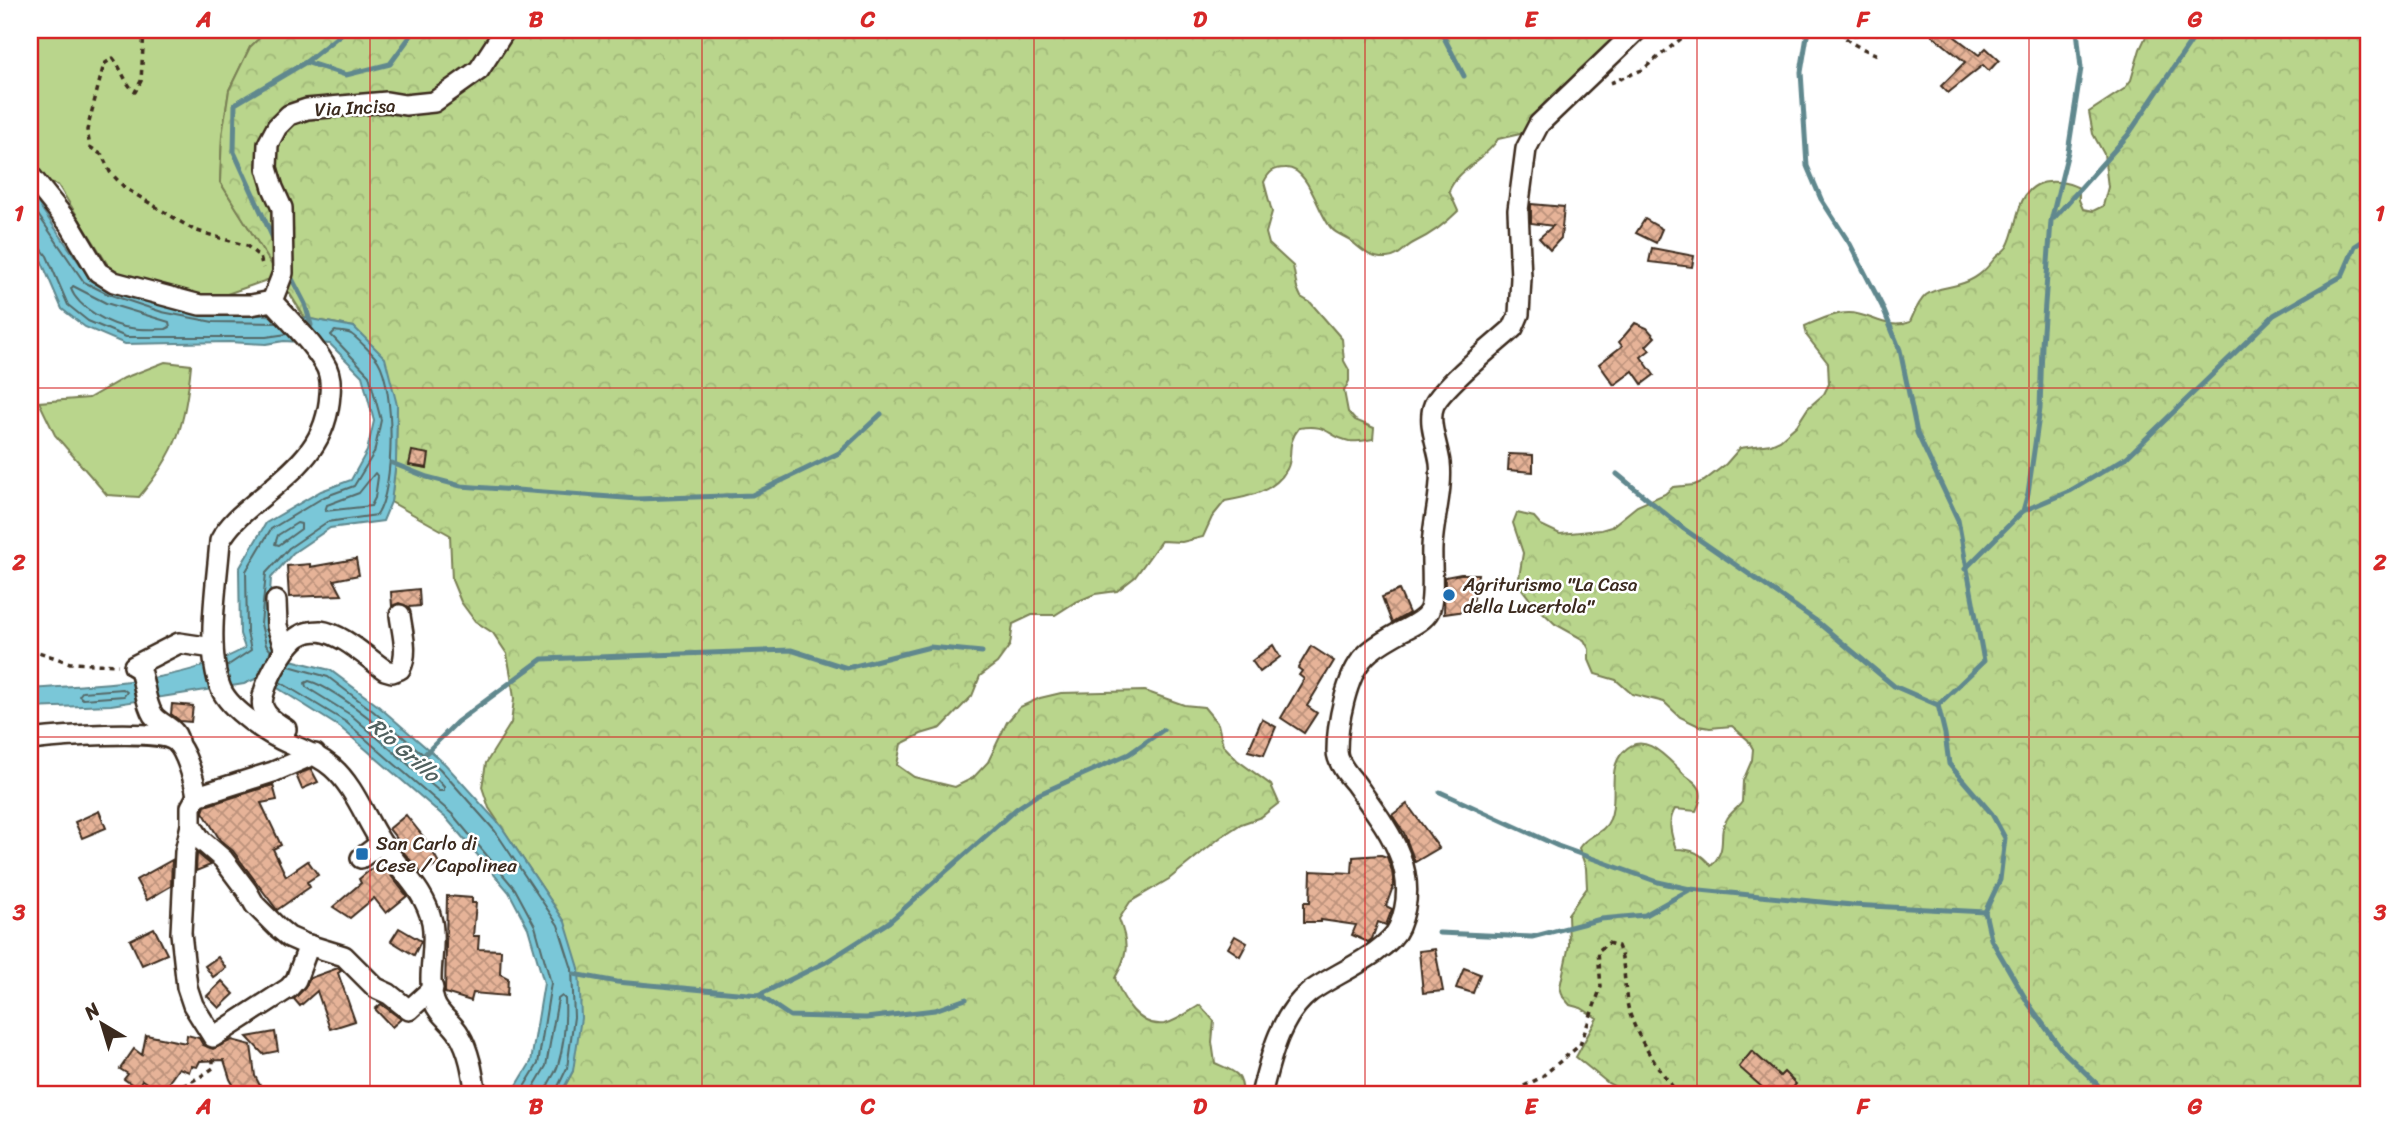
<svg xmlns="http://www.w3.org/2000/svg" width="2399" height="1125" viewBox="0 0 2399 1125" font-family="Sriracha,sans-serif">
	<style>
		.green { fill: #b9d58c; stroke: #7a8055; stroke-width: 2 }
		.forest { fill: url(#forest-crowns); stroke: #7a8055; stroke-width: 2 }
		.water { fill: #7ac7d8; stroke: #61888e; stroke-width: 2 }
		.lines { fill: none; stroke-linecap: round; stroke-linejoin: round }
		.shore { stroke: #546968; stroke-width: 2 }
		.stream { stroke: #61888e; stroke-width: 5 }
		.building { fill: url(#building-cross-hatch); stroke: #3b2a1e; stroke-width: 2 }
		.minor-casing { stroke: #3b2a1e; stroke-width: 24 }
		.path { stroke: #3b2a1e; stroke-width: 3.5; stroke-dasharray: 5 5; stroke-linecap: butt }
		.minor { stroke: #fff; stroke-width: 19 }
		.grid { fill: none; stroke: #d62828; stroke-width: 2; stroke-opacity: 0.55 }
		.poi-dot { fill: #1f6fb2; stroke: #fff; stroke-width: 2.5 }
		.labels { text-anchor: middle; stroke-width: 5; stroke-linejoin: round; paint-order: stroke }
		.street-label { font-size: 19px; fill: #3b2a1e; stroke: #fff }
		.poi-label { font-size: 19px; fill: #3b2a1e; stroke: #fff; text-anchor: start }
		.water-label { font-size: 21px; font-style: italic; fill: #51615f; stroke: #fff }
		.neatline { fill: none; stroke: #d62828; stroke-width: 2.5 }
		.grid-label { font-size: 23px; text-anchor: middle; font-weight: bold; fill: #d62828 }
	</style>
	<defs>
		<pattern id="forest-crowns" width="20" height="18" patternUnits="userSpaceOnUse" patternTransform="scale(1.75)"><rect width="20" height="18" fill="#b9d58c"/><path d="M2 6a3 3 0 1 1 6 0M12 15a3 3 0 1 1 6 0" fill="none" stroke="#a0b778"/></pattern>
		<pattern id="building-cross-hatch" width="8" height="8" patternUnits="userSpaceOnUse" patternTransform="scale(1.75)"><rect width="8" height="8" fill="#e6b398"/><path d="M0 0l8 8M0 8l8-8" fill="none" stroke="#bc927b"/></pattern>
	</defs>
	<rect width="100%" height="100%" fill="#fff"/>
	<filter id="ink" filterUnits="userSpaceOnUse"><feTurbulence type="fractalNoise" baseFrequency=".0143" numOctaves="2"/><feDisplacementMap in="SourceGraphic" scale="14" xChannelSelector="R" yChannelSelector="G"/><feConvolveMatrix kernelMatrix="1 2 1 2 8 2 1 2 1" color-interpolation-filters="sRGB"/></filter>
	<g filter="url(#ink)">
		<g class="green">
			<polygon points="30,30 268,30 250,47 229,90 222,136 220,182 277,272 273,278 227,294 197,296 149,287 111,270 58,185 46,182 30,158"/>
			<path d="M165 362 191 365C185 426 178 450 139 497L107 495 55 435 39 402 89 398 124 378Z"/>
		</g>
		<g class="forest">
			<path d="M268 30H1649L1520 134 1498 139C1485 160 1458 169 1449 191L1458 211C1444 225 1432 234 1415 242 1404 247 1400 257 1387 258 1370 259 1362 250 1350 240 1344 236 1337 234 1332 229 1318 215 1309 166 1285 168 1273 168 1269 172 1264 182L1272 212 1266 233 1269 244 1293 266 1297 288 1301 297 1311 303 1342 339 1344 361 1349 370V381L1344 391 1348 412 1355 420 1374 428 1373 439C1366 440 1357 442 1349 441 1327 437 1329 423 1299 428 1285 445 1294 456 1287 469 1275 492 1248 497 1225 501L1212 517 1203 537 1182 542 1161 541 1135 577 1117 591 1095 594 1074 603 1055 615H1032L1013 624 1010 645 997 663 980 676 972 696 941 728 921 734 901 744 897 765 914 777 955 787 973 778 988 762 1007 722 1020 707 1040 698 1061 693 1145 691 1184 705 1204 707 1218 724 1223 745 1237 760 1271 785 1279 803 1261 817 1241 824 1221 837 1169 879 1130 902 1119 919C1129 945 1128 955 1115 978 1122 998 1138 1028 1165 1024 1177 1021 1190 1011 1200 1005L1214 1021 1212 1042 1215 1063C1235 1072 1242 1072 1243 1095H560L573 1071 565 922 489 808 482 787 486 763 511 723 514 699 511 676 507 654 493 633 475 621 461 602 452 580 450 535 391 502 396 461 397 405 354 327 305 318 220 182 222 136 229 90 250 47Z"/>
			<path d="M2149 30H2369V1095L1628 1094 1608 1083 1576 1057 1597 1018 1581 1008 1570 1005 1563 997 1560 987 1569 945 1568 914 1587 888 1586 868 1579 848C1587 835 1604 834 1610 819 1619 798 1606 770 1623 752 1645 728 1669 761 1685 775 1691 780 1697 782 1700 790 1702 798 1699 804 1696 811L1675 809C1667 822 1671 835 1676 849 1692 849 1701 853 1711 866 1730 846 1716 836 1727 819 1730 813 1738 808 1742 802L1743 781 1752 760 1753 749 1748 740 1732 726 1710 728 1699 726 1680 717 1664 702 1632 694 1616 680 1595 674 1589 660V649L1584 640 1555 624 1532 602 1518 584 1523 553 1513 523 1517 513 1534 517 1541 525 1560 534 1601 530 1611 527 1637 506 1665 494 1673 487 1694 485 1704 481 1726 464 1740 448 1771 444 1780 440 1797 425 1808 408 1824 394 1829 384 1828 363 1807 336 1805 326C1819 320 1833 313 1849 313 1870 313 1887 331 1910 322 1914 313 1918 302 1926 295 1936 288 1947 288 1957 285 1976 280 1984 272 1995 258 1999 254 2004 251 2007 247 2018 228 2015 196 2037 185 2049 179 2068 182 2079 188V200L2083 209 2093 211 2103 206 2108 187 2104 154 2093 134 2089 112 2124 89 2131 80 2140 49Z"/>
		</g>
		<path class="water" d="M30 192 89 277 111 288 163 305 214 315H265L305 318 354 327 385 358 397 405 396 461 391 502 383 521 330 528 293 553 271 578 268 623 272 643 291 660 330 670 377 705 445 764 501 826 565 922 579 968 581 1018 573 1071 560 1095H511L531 1062 544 983 528 928 509 892 447 819 341 728 260 677 244 684 111 705 30 708V689C101 683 181 684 245 648L240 634 239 569 266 523 321 491 351 480 367 451 374 421 362 376 330 344 284 341 266 344 229 342 125 344 85 327 62 309 41 260 30 245Z"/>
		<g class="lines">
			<g class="shore">
				<polyline points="30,203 84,282 108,294 162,312 213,322 277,323"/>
				<polyline points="30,242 37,243 47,256 68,305 88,321 126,337 266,337 287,334"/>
				<path d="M73 286 106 303 169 322 170 327 166 329C154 329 142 330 131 328 111 326 78 308 71 289Z"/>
				<polygon points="375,473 378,477 375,498 371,506 325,511 327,505 359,493"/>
				<polygon points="297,523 301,524 301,529 279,545 275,544 278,535"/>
				<path d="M227 666 251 650 247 632 246 571 271 529 324 497 354 486 374 453 381 420 369 375 331 335 335 331C339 332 347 332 351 334 356 337 375 356 378 361 395 388 395 489 377 515L327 522 289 548 266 573 261 624 266 645 271 651"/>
				<polyline points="289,666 328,677 373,711 440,769 495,831 558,925 572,969 574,1017 567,1068 554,1095"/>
				<path d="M309 681C342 690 420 759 444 787V791H439L351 715 306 687 305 683Z"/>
				<polyline points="280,682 346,722 452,814 515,889 535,926 551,983 538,1064 519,1095"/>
				<polygon points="123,689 127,692 124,696 83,699 79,696 82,692"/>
				<path d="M529 1095 546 1066 558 999 562 996 565 999C566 1020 564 1045 558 1065 555 1076 546 1083 545 1095"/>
			</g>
			<g class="stream">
				<polyline points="1440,30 1464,76"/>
				<polyline points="1808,30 1801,72 1807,166 1821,199 1850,244 1882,306 1900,350 1917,433 1958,520 1984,661 1938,705 1945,734 1949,764 1992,814 2005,838 2000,880 1985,912 1991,939 2028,1003 2061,1049 2097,1084 2104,1095"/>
				<polyline points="306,62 346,75 390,64 415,30"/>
				<polyline points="2054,218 2128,135 2199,30"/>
				<polyline points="276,245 234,152 235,104 306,62 346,30"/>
				<polyline points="289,273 305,304 311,325"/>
				<polyline points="392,463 427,477 461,486 638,499 752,495 839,453 881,414"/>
				<polyline points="1617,474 1684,529 1815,620 1894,686 1938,705"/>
				<polyline points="2023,511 2028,493 2040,409 2042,345 2051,221 2068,152 2081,68 2077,30"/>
				<polyline points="1965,569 2023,511 2070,491 2127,457 2274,315 2342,276 2355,246 2369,237"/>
				<polyline points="424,755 457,722 542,659 791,650 847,668 930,647 982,652"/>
				<polyline points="1440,792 1558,846 1658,882 1690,889 1852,905 1985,912"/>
				<polyline points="1439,933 1532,937 1601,919 1645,915 1689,890"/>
				<polyline points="574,974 617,982 759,995 826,962 889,922 1016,809 1037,795 1129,754 1163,730"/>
				<polyline points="759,995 790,1016 866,1018 935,1010 966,999"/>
				<polyline points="2364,1095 2369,1088"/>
			</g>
		</g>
		<g class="building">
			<polygon points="1926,30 1946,30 1979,55 1986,48 1999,60 1989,71 1983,65 1948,93 1941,86 1965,62"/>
			<polygon points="1531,204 1564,207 1561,238 1550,250 1539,238 1553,226 1531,223"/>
			<polygon points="1645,219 1662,229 1656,243 1636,233"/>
			<polygon points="1652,248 1694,256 1692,267 1649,262"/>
			<polygon points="1635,323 1647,328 1655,337 1646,346 1650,350 1641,357 1654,375 1642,384 1633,371 1614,385 1599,364 1622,346 1619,342"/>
			<polygon points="412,451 429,454 427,468 409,465"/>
			<polygon points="1509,454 1533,455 1533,472 1508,470"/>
			<polygon points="356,559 359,575 334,580 342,595 289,597 287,566 310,564 310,567"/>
			<polygon points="1461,574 1478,574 1472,610 1444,614 1445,577"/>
			<polygon points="419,589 420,606 409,607 399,603 392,606 391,592"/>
			<polygon points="1399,590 1409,613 1392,623 1382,597"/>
			<polygon points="1273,645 1280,657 1260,672 1252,661"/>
			<polygon points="1311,646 1334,661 1307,706 1317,713 1304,733 1281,718 1304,679 1299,675 1302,671 1298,668"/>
			<polygon points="172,704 193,706 191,722 180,721 171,714"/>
			<polygon points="1262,719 1276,727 1264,755 1248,751"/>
			<polygon points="311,769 318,782 302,789 296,775"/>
			<polygon points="273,785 277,800 261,803 281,845 273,849 286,876 308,861 318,875 307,882 310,887 277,910 233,851 220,840 203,812 205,806"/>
			<polygon points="1407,804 1439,848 1415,862 1404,833 1392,815"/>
			<polygon points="99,811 106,828 82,838 75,822"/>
			<polygon points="406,815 426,840 439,863 421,873 399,847 402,845 389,829"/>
			<polygon points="197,853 211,865 196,871"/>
			<polygon points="1381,855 1387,857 1392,871 1394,884 1386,906 1392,909 1386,925 1378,922 1372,939 1368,942 1352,935 1356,925 1321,920 1321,922 1304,922 1304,902 1310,902 1311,871 1352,873 1353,857"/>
			<polygon points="172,860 171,886 147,900 136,880"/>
			<polygon points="380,862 407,896 386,913 374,898 350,918 333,907 361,883 359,879"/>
			<polygon points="447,896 472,898 472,903 476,903 473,936 479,936 478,949 501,950 500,974 508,978 507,996 473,993 471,1001 445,993"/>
			<polygon points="154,928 167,954 142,965 130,940"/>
			<polygon points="399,928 421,941 414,955 391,941"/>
			<polygon points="1235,936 1247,943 1240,956 1228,948"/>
			<polygon points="1435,949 1443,991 1423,993 1419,951"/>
			<polygon points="218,957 226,968 213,977 205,966"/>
			<polygon points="338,968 341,971 338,973 355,1021 330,1029 317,991 300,1006 294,999 305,988 310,978"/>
			<polygon points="1464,968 1480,974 1473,993 1456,988"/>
			<polygon points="222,981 234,994 219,1008 207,996"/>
			<polygon points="381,1004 401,1019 392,1027 375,1009"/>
			<polygon points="275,1032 278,1051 263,1054 247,1037"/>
			<polygon points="146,1035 186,1043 187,1035 199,1038 203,1045 213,1049 232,1040 251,1045 255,1076 265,1095 239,1095 230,1079 224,1060 200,1061 197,1067 191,1066 189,1072 179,1068 161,1093 142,1080 137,1088 124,1079 128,1074 120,1069 134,1049 142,1055"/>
			<polygon points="1752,1051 1780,1076 1784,1072 1796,1084 1787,1095 1771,1095 1739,1067"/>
		</g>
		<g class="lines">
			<defs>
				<g id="minor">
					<polyline points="30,175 70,225 98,272 114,282 200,305 251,305 272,301"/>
					<path d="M272 301C289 320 311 341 324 363 330 372 331 384 330 394 327 441 302 463 269 491 251 507 231 520 220 541 217 584 205 650 221 689 230 710 269 735 290 744 305 751 319 756 332 767 354 786 365 818 381 842 398 869 425 889 432 922 437 948 426 976 434 1001 438 1015 452 1022 459 1034 470 1052 473 1075 476 1095"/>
					<polyline points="272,301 283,273 282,208 273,188 267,168 268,144 277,127 289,115 307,109 387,102 405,105 434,102 479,70 505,30"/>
					<polyline points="276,601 277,626 285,650"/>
					<path d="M138 665C145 680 144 701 153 715 161 726 179 728 178 744"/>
					<polyline points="134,666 179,643 213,648"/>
					<path d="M286 729C277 723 267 718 263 707 258 692 285 644 299 636 305 632 312 631 320 631 343 634 366 657 385 670L392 672 400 669C409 653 402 632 400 615"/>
					<path d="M30 740C56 737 157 728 175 741 186 750 195 783 197 796"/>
					<polyline points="191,825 201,840 223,859 247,891 255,905 277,927 289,937 305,944 344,956 376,988 389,994 409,1010 433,988"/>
					<polyline points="361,858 381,843"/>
					<polyline points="309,945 296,980 289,988 213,1037 193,1005 187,987 181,933 185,852 191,825 191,807 197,796 273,772 315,754"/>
					<path d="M1261 1095C1270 1060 1279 1016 1310 992 1332 975 1388 953 1399 927 1423 870 1386 827 1355 783 1348 775 1337 762 1337 751 1337 725 1346 675 1365 656 1374 646 1388 639 1400 632 1409 627 1424 621 1429 611 1435 599 1431 562 1432 547 1433 520 1443 490 1440 463 1438 446 1427 422 1434 405 1444 385 1494 345 1513 328L1519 314 1521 278 1518 210 1526 149 1539 124 1637 30"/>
				</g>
			</defs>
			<use href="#minor" class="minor-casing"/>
			<g class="path">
				<path d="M144 30 141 81 135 92C124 82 122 69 113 58L104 64 87 130 90 147 102 155 110 172 125 188 194 230 247 246 260 257 263 268"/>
				<path d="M1840 30C1846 44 1867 50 1880 56"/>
				<polyline points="1843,35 1874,34 1896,30"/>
				<polyline points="1610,83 1642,70 1692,30"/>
				<polyline points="30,649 70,663 118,665"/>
				<path d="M165 1095C181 1086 199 1079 213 1068V1053"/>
				<path d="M1506 1095 1540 1078 1580 1045 1601 987 1598 951 1608 943 1618 946C1627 967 1623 989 1629 1011 1639 1043 1659 1069 1679 1095"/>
			</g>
			<use href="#minor" class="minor"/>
		</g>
	</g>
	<path class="grid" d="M370 30V1095M702 30V1095M1034 30V1095M1365 30V1095M1697 30V1095M2029 30V1095M30 388H2369M30 737H2369"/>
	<g class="poi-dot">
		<circle cx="1449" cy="595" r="7"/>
		<rect x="355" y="847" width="14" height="14" rx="3.5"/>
	</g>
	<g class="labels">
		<g class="street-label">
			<text transform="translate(355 107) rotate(-3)" y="7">Via Incisa</text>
		</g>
		<g class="poi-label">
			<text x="1463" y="591">Agriturismo "La Casa<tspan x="1463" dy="22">della Lucertola"</tspan></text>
			<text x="376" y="850">San Carlo di<tspan x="376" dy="22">Cese / Capolinea</tspan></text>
		</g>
		<g class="water-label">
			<text transform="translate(404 750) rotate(41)" y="7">Rio Grillo</text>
		</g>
	</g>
	<rect width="2399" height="1125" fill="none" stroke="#fff" stroke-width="77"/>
	<g transform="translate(102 1024) rotate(322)" stroke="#ffffff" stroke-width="5" paint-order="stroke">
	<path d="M0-5L12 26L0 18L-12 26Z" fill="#3b2a1e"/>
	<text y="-10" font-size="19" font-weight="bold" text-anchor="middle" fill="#3b2a1e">N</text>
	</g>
	<rect x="38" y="38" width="2322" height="1048" class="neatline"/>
	<g class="grid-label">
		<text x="204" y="27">A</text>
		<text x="536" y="27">B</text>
		<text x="868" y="27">C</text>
		<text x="1200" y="27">D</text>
		<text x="1531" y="27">E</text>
		<text x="1863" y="27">F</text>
		<text x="2195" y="27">G</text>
		<text x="19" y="221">1</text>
		<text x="2380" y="221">1</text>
		<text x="19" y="570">2</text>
		<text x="2380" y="570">2</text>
		<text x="19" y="920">3</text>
		<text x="2380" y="920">3</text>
		<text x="204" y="1114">A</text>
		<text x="536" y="1114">B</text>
		<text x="868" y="1114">C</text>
		<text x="1200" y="1114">D</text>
		<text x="1531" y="1114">E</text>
		<text x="1863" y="1114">F</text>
		<text x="2195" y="1114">G</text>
	</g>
</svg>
